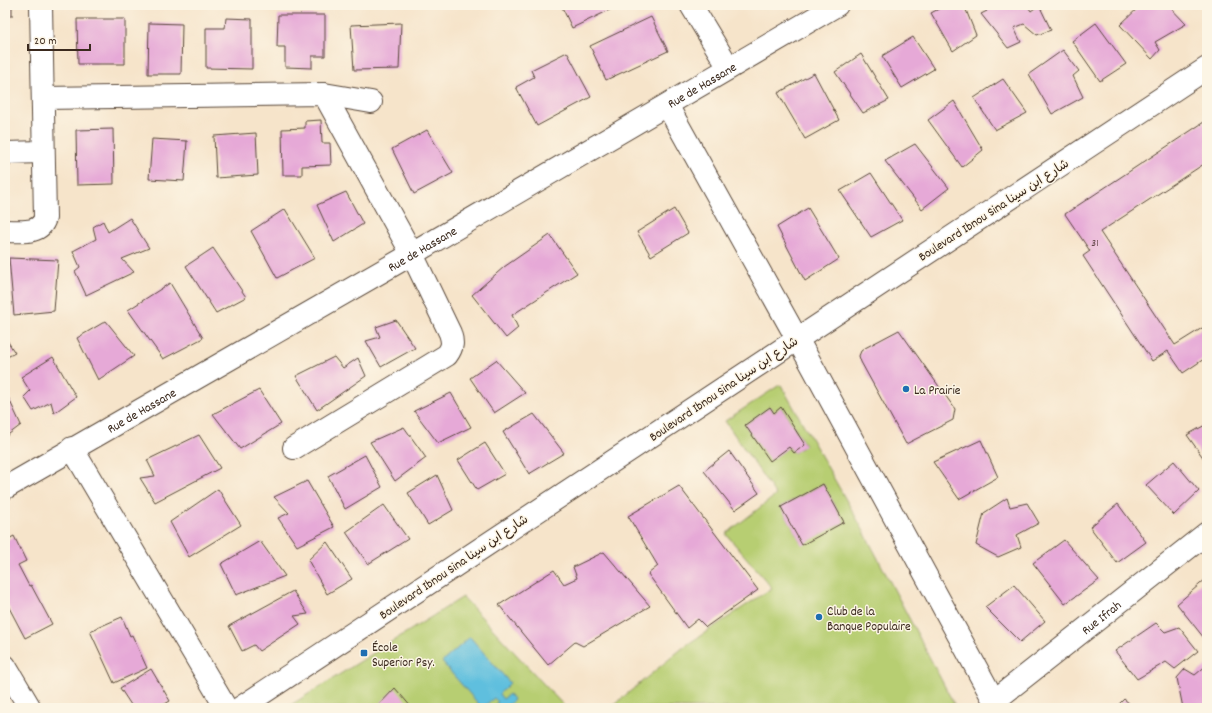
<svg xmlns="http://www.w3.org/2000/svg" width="1212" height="713" viewBox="0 0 1212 713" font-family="Dekko,'Playpen Sans Arabic',sans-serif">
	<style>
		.green { fill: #b7ce72; stroke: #797c48; fill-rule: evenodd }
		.water { fill: #5fbfde; stroke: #4d747e }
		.building { fill: #e6a9d7 }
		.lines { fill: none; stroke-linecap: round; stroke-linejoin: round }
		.minor-casing { stroke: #574638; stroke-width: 24 }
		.major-casing { stroke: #574638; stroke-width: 24 }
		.minor { stroke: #fff; stroke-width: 22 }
		.major { stroke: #fff; stroke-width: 22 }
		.poi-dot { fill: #1f6fb2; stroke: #fcf5e5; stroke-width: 1.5 }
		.labels { text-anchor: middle; stroke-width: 3; stroke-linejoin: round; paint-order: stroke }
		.number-label { font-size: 11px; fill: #664a4c }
		.street-label { font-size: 13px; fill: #3b2a1e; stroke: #fcf5e5 }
		.poi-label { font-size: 13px; fill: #3b2a1e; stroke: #fcf5e5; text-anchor: start }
	</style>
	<rect width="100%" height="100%" fill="#fcf5e5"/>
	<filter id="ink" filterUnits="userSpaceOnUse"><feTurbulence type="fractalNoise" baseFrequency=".025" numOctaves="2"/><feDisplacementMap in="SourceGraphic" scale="8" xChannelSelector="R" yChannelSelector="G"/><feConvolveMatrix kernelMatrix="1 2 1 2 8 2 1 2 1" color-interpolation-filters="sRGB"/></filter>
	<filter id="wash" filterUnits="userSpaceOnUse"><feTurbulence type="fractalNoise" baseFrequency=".012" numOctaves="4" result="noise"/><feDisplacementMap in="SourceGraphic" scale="16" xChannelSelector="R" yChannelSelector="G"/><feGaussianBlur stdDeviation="0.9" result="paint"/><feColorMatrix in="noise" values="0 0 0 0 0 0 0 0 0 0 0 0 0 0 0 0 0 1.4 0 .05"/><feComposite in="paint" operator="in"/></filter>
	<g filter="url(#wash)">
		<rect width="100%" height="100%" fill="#f6e4ca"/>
		<g class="green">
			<path d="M781 385 862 528 955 706 952 708H610L685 646 772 588 726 534 776 495 725 421 778 386ZM770 407 774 413 782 407 805 445 794 453 789 447 770 460 745 425ZM823 484 844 522 802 544 781 507Z"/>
			<polygon points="463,597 566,708 286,708"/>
		</g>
		<polygon class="water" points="470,637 510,683 499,694 503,699 509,694 514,700 505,708 491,708 498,702 494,698 482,708 442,662"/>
		<g id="blocks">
			<g class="building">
				<rect x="5" y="5" width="7" height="11"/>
				<polygon points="561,5 620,5 572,28"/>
				<polygon points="946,5 964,5 976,35 953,51 931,13"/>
				<polygon points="984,5 1027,5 1031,11 1039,5 1051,30 1037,35 1024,24 1014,28 1021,42 1008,48 981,14 987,11"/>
				<polygon points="1141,5 1168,5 1186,24 1155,42 1160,50 1152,59 1120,25"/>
				<polygon points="278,15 325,15 325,56 312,56 312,68 285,67 285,47 277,47"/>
				<polygon points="651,17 668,51 606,80 590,46"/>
				<polygon points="226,18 252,19 252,69 206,68 206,28 225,28"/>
				<polygon points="77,19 125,19 125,64 78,64"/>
				<polygon points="149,23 182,24 181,74 148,74"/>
				<polygon points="401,23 399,69 354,70 351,25"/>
				<polygon points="1096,23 1126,64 1100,81 1072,41"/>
				<polygon points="5,32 7,32 8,69 5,69"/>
				<polygon points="913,37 934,69 902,88 882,56"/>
				<polygon points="1063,50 1079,71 1073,76 1083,97 1052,114 1029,74"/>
				<polygon points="567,52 591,97 537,126 516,87 534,77 531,70"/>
				<polygon points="861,54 889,100 863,113 835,72"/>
				<polygon points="814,73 839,120 805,139 778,93"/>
				<polygon points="1003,79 1027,113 995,130 974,98"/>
				<polygon points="5,95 7,95 8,130 5,130"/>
				<polygon points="954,101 983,150 962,167 928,120"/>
				<polygon points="321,120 322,143 330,143 331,165 302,166 302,175 283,175 282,129 305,128 305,121"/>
				<polygon points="1207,120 1207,162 1100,232 1175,345 1207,325 1207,357 1183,373 1168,351 1152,361 1083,256 1090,251 1065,214"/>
				<polygon points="113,129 114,184 77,185 76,130"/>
				<polygon points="427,130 453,173 414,194 392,149"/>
				<polygon points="256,133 258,175 216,178 214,136"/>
				<polygon points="152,139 187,141 184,181 149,179"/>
				<polygon points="915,144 949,188 922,209 885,161"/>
				<polygon points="871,173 902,220 871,237 840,191"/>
				<polygon points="346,192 363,224 334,242 317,205"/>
				<polygon points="808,208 839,259 805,281 777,227"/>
				<polygon points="285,209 315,258 277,278 251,231"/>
				<polygon points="674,209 688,233 651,256 637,232"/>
				<polygon points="130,218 149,248 122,259 134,272 86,295 75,271 80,267 73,251 96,239 93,227 103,221 108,232"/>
				<polygon points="550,235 577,273 512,315 518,328 506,338 472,295 504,267"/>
				<polygon points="213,248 246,297 216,313 186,266"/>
				<polygon points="9,258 58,260 54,311 14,315"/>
				<polygon points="170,283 203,338 163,359 128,310"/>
				<polygon points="396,320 415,348 381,367 366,341 380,337 376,327"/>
				<polygon points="106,321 134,356 98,380 77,338"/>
				<polygon points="899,330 955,409 953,420 906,444 861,362 859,356 861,351 865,348"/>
				<polygon points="5,337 15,353 5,358"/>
				<polygon points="53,357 76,397 54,413 51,402 33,411 24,397 30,391 21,377"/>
				<polygon points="334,357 343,368 358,358 366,376 317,410 296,376"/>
				<polygon points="496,360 525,393 494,413 470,378"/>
				<polygon points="259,390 281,424 240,449 213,414"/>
				<polygon points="451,393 471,427 438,443 414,411"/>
				<polygon points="8,397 21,425 5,437 5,399"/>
				<polygon points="770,407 774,413 781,407 805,445 794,453 789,447 770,461 745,425"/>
				<polygon points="534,414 564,453 529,474 503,432"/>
				<polygon points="1207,424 1207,463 1187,435"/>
				<polygon points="404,427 426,458 395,481 370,442"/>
				<polygon points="199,435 220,468 155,502 140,478 155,476 147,460"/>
				<polygon points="981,440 998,477 959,499 933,462"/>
				<polygon points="485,443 505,474 477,490 458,460"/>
				<polygon points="729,451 759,493 735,510 704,471"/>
				<polygon points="365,455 382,487 345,509 328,476"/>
				<polygon points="1174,461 1199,491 1174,515 1146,485"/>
				<polygon points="437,475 453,510 428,525 408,493"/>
				<polygon points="307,481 334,527 297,546 278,518 289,513 274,497"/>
				<polygon points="823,484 844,522 802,545 781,507"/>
				<polygon points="679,486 758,590 706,627 698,619 687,628 648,574 658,566 628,516"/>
				<polygon points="218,489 241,525 189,557 170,522"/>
				<polygon points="1007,498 1010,507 1027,503 1039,523 1017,535 1021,547 998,557 976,545 984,513"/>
				<polygon points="1118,504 1146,542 1117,563 1090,527"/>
				<polygon points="384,505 408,539 368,564 346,532"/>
				<polygon points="14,536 26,561 18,565 29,586 31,585 52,624 25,638 5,600 5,541"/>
				<polygon points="1064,540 1099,580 1065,604 1033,563"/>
				<polygon points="260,541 285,576 236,595 221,564"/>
				<polygon points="327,542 352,579 327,594 308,560"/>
				<polygon points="604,552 650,606 583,646 575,642 548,665 499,605 554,570 564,584 577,578 573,567"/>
				<polygon points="1207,578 1207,636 1204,638 1177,604"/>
				<polygon points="1014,585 1045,621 1020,642 985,607"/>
				<polygon points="293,591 308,614 294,616 300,624 259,651 254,645 242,651 229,626"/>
				<polygon points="122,617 130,636 132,635 147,668 114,683 90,631"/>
				<polygon points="1156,623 1165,632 1179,627 1198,651 1175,669 1166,662 1137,679 1115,651"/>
				<polygon points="1207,665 1207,708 1200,706 1200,708 1183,708 1177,678 1185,669 1195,675"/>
				<polygon points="151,669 170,701 158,708 133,708 120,688"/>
				<polygon points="395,688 412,708 376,708"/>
				<polygon points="1124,699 1135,708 1115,708"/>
			</g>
		</g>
	</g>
	<g filter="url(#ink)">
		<use href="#blocks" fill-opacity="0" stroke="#574638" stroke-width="1"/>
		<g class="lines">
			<defs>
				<g id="minor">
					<polyline points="691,5 729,68"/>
					<polyline points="43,98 324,94 371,102"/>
					<polyline points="667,105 810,362 998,708"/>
					<polyline points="5,153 43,152"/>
					<path d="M5 231C20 231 40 235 45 218L41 5"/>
					<polyline points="72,448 226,708"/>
					<path d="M294 448 447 355C453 347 453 342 450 333L412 254 324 94"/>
					<path id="s1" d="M5 488 412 254 837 5"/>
					<polyline points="5,666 30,708"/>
					<path id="s2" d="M994 701 1207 533"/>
				</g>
				<polyline id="major" points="240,708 1207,68"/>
			</defs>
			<use href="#minor" class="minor-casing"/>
			<use href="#major" class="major-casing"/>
			<use href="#minor" class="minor"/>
			<use href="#major" class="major"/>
		</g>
	</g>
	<g class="poi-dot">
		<circle cx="906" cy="389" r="4"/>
		<circle cx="819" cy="617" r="4"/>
		<rect x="360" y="649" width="8" height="8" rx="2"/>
	</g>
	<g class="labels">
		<g class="number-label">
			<text x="1095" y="246">31</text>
		</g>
		<g class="street-label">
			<text dy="5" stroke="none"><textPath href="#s1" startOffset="805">Rue de Hassane</textPath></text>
			<text transform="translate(993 209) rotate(-33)" y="5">Boulevard Ibnou Sina شارع ابن سينا</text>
			<text dy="5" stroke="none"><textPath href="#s1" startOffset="481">Rue de Hassane</textPath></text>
			<text transform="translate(723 388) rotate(-34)" y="5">Boulevard Ibnou Sina شارع ابن سينا</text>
			<text dy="5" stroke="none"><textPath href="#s1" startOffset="157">Rue de Hassane</textPath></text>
			<text transform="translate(453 566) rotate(-34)" y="5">Boulevard Ibnou Sina شارع ابن سينا</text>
			<text dy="5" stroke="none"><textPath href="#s2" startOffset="136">Rue Ifrah</textPath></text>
		</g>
		<g class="poi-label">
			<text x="914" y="394">La Prairie</text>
			<text x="827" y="615">Club de la<tspan x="827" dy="15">Banque Populaire</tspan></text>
			<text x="372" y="651">École<tspan x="372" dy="15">Superior Psy.</tspan></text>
		</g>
	</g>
	<rect width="1212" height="713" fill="none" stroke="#fcf5e5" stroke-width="20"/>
	<path d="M28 44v6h62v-6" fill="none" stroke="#3b2a1e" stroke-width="2"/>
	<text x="34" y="44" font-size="12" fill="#3b2a1e" stroke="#fcf5e5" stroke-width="3" paint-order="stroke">20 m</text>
</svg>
